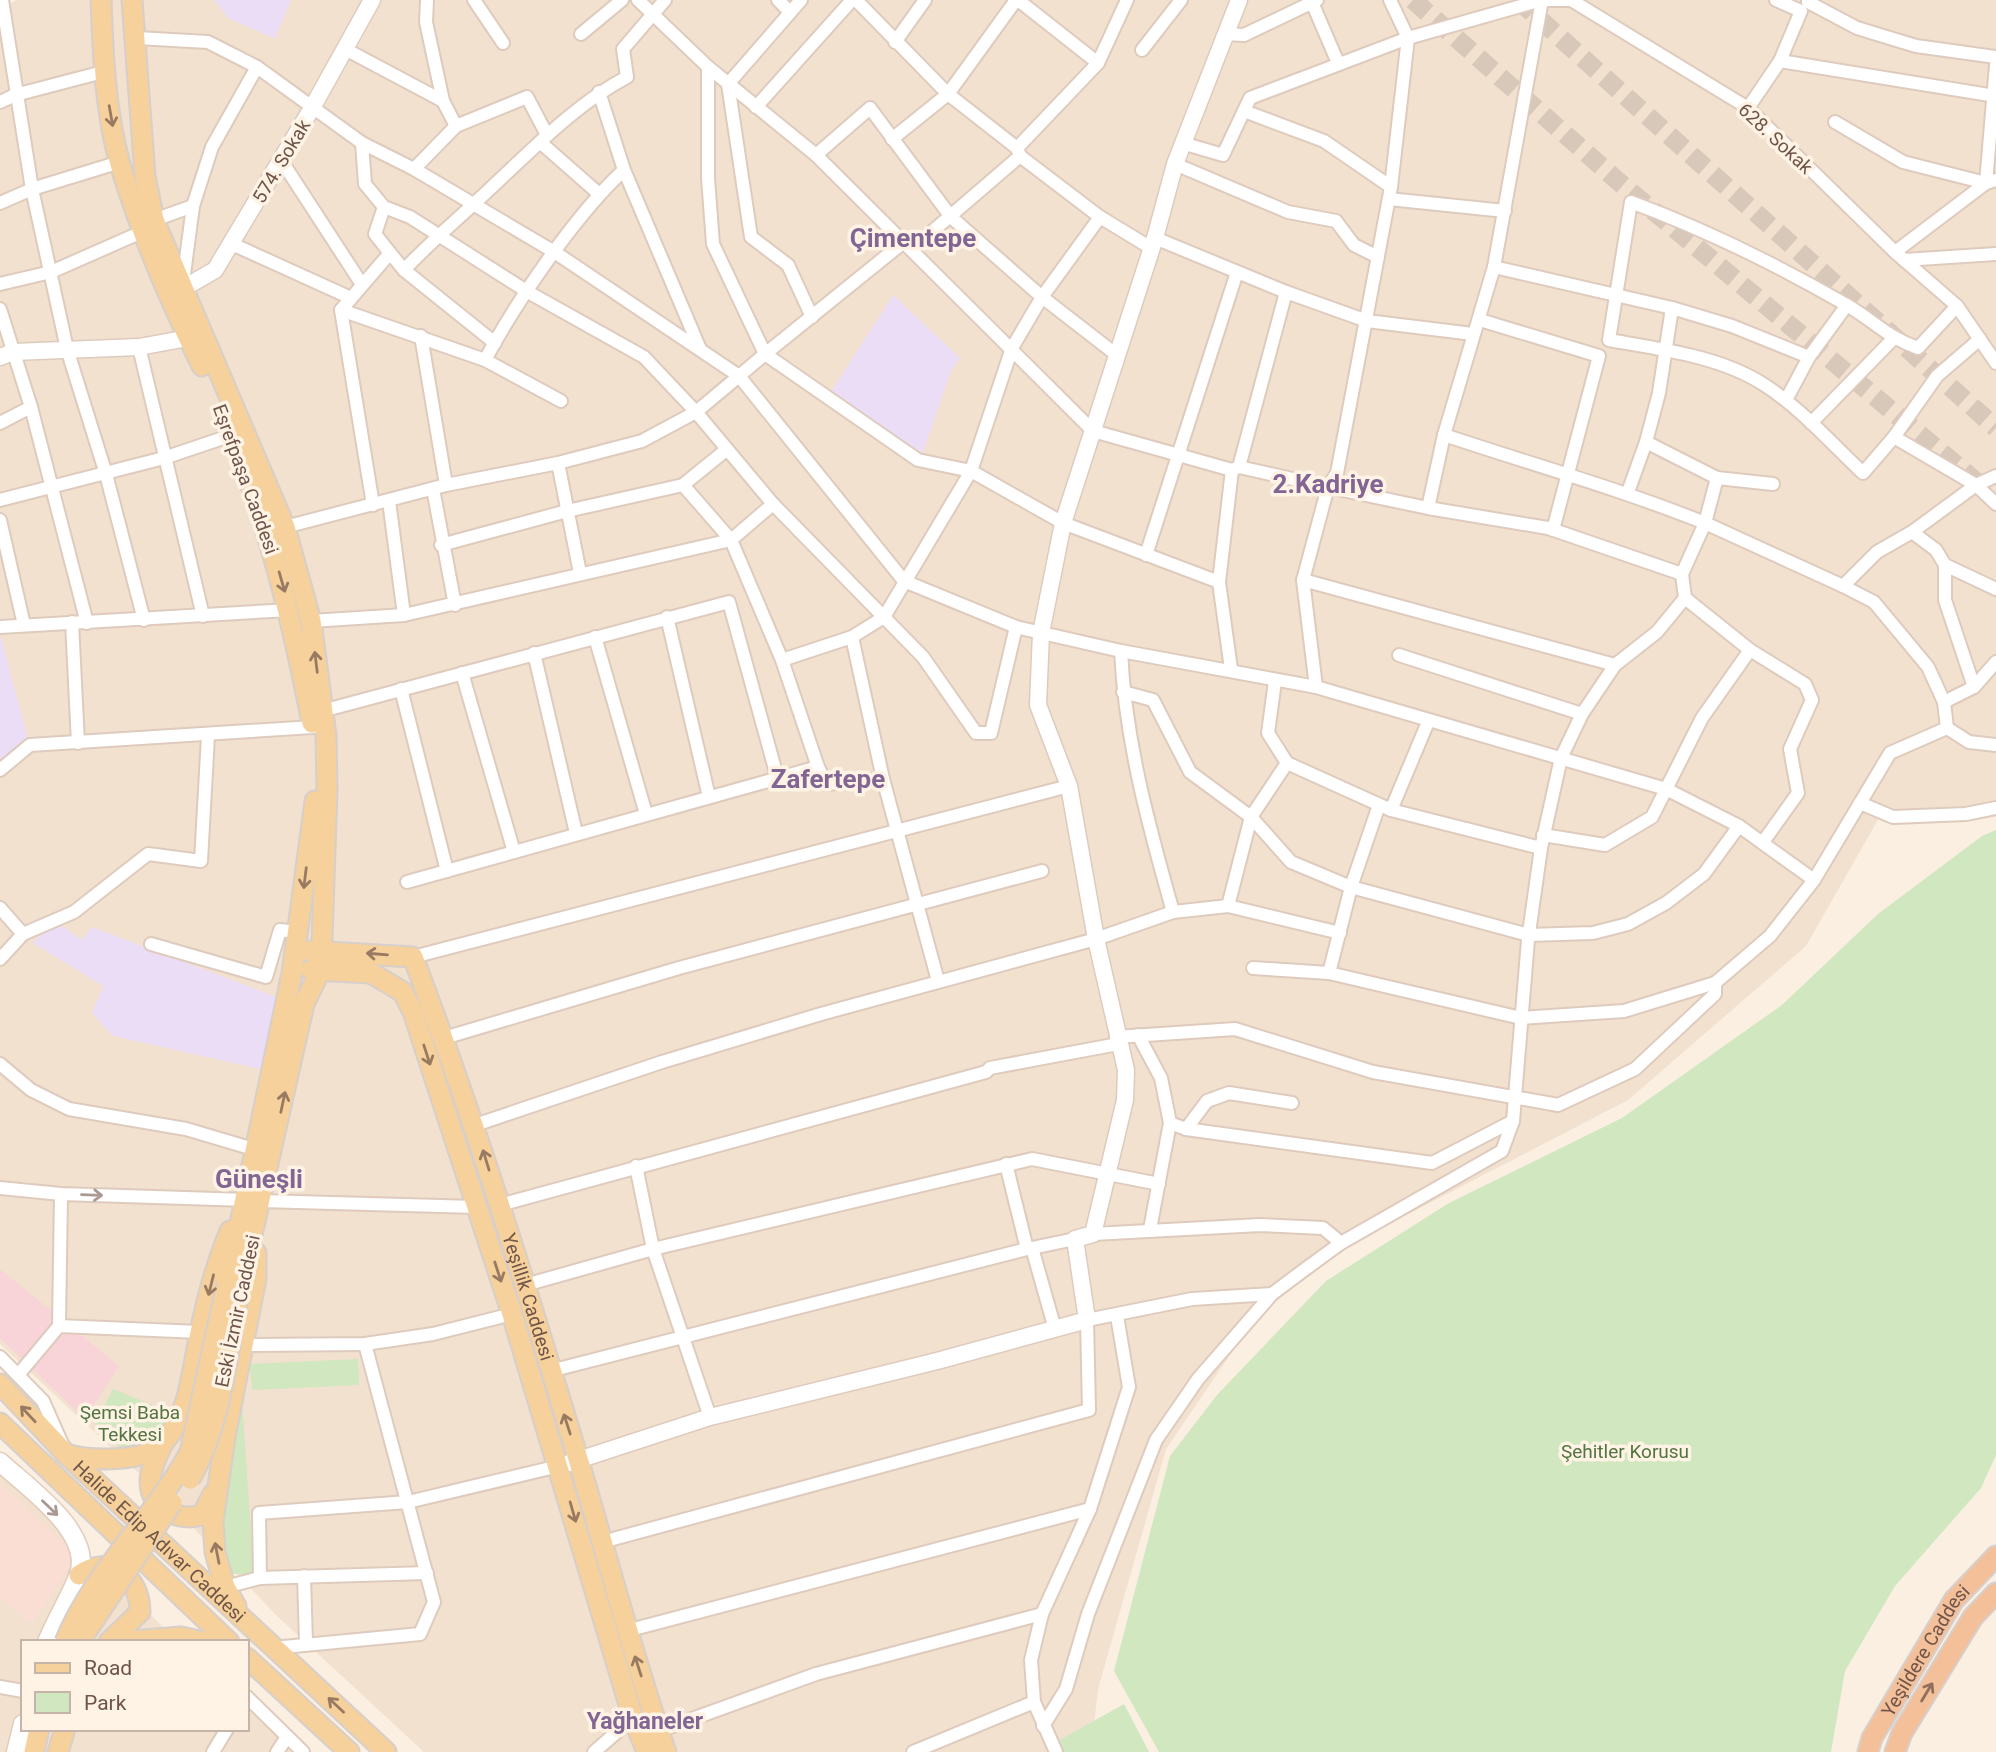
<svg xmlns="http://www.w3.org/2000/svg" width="1996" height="1752" viewBox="0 0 1996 1752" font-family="Roboto,sans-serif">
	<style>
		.residential { fill: #f2e1cf }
		.commercial { fill: #faded4 }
		.education { fill: #ecddf6 }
		.medical { fill: #f8d4d9 }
		.green { fill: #d1e7c0 }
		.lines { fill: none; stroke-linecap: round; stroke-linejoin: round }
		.primary-tunnel { stroke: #d7c8ba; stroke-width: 19; stroke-dasharray: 19 10; stroke-linecap: butt }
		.minor-casing { stroke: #decbbd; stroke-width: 16 }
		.tertiary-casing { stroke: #decbbd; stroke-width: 19 }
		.secondary-casing { stroke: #e2ccbb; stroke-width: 21 }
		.primary-casing { stroke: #d7cfcc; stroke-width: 23 }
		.trunk-casing { stroke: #d7cfcc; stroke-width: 23 }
		.minor { stroke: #fff; stroke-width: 12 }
		.tertiary { stroke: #fff; stroke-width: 16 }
		.secondary { stroke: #fff; stroke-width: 18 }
		.primary { stroke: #f6d19b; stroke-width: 19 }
		.trunk { stroke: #f4c09a; stroke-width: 19 }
		.primary-bridge-casing { stroke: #d7cfcc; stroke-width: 23; stroke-linecap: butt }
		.primary-bridge { stroke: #f6d19b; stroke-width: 19 }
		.oneway { stroke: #987a62 }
		.oneway2 { stroke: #a99992 }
		.oneway3 { stroke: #90705d }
		.labels { text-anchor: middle; stroke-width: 7; stroke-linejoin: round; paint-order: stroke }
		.street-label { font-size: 19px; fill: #6f5549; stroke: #fef3e5 }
		.park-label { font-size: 19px; fill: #537542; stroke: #fef3e5 }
		.quarter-label { font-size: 23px; font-weight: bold; fill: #826593; stroke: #fef3e5 }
		.district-label { font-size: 26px; font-weight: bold; fill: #826593; stroke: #fef3e5 }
	</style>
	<rect width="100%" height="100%" fill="#faefe0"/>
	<g class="residential">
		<polygon points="16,0 1996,0 1996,806 1880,816 1806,946 1628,1100 1281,1280 1166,1449 1098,1689 1091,1752 424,1752 276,1615 160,1493 0,1344 0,10"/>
		<polygon points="0,1472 179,1642 23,1642 23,1729 247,1729 247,1707 294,1752 0,1752"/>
	</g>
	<polygon class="commercial" points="0,1482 73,1552 68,1570 32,1624 0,1598"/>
	<g class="education">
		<polygon points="214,0 291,0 275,39 228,18"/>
		<polygon points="893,295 960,358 951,371 923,453 829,395"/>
		<polygon points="1,637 28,740 0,762 0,638"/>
		<polygon points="54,920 81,940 92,927 279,998 260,1069 113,1036 92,1013 103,986 33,943"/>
	</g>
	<polygon class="medical" points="0,1269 119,1366 85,1419 0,1338"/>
	<g class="green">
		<polygon points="1996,830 1996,1455 1981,1488 1895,1586 1845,1671 1831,1752 1159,1752 1114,1671 1170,1456 1217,1395 1326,1281 1449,1203 1622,1118 1782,1005 1878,914 1982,836"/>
		<polygon points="358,1359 359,1385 252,1390 250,1364"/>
		<polygon points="113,1389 172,1413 153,1446 121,1449 95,1424"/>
		<polygon points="236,1400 242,1401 254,1574 229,1574 222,1510"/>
		<polygon points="1124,1704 1149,1752 1063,1752 1058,1741"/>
	</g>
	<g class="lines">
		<g class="primary-tunnel">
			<polyline points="1413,0 1619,182 1979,484"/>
			<polyline points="1518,0 1996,428"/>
		</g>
		<defs>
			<g id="minor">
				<polyline points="2,0 32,189 67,349 106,474 144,620"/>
				<polyline points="427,0 426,22 443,101"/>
				<polyline points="474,0 503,43"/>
				<polyline points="638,0 708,67 816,155 1093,431 1232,470"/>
				<polyline points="778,0 789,11"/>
				<polyline points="801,0 728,84 751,237 788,265 812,317"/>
				<polyline points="856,0 948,94 1017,148 1020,156 1100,217 1151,248"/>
				<polyline points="1018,0 1098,63"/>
				<polyline points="1311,0 1338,63"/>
				<polyline points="1808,2 1857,28 1916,46 1996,57"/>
				<polyline points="581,34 622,0"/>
				<polyline points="1225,34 1244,35 1317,0"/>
				<polyline points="137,38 208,42 257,67 362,143 414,169 556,253 739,376 765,354 918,460 971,471 1063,523 1219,582"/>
				<polyline points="895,42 925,0"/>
				<polyline points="345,49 443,101 456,126"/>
				<polyline points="1142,50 1181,0"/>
				<polyline points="1780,61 1996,96"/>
				<polyline points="708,67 708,178 713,244 765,354 905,241"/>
				<polyline points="599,92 624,170 700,349"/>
				<polyline points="0,102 15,95 103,72"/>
				<polyline points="756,107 852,0"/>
				<polyline points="1748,108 1780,61 1801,11 1776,0"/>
				<polyline points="1244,111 1324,141 1391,187"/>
				<polyline points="1835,122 1903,162 1986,183 1996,180"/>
				<polyline points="892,139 948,94 1016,0"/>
				<polyline points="540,142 598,193"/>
				<polyline points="362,143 365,184 384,207 410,217 528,292 644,357 696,412 773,504 923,657 976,733 991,733 1016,627"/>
				<polyline points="1182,143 1223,155 1250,98 1408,38 1542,0"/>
				<polyline points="1017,148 1098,63 1127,0"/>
				<polyline points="816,155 870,108 951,217 1042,297 1118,356"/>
				<polyline points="281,160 361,283"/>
				<polyline points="1175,164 1288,212 1336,221 1354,245 1378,257"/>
				<polyline points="414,169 456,126 527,97 547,135"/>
				<polyline points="1389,199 1505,211"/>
				<polyline points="0,203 32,189 120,162"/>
				<polyline points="384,207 375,234 390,253"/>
				<polyline points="154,220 193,206"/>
				<polyline points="1155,238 1286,292 1367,321 1473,334"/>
				<polyline points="232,244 351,298"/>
				<polyline points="913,248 1020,156"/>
				<polyline points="1895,252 1986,183 1996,65"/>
				<polyline points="1904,260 1996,254"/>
				<polyline points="1494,267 1672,308 1732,326 1809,357 1847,305"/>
				<polyline points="404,270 495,343"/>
				<polyline points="183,282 193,206 212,147 257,67"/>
				<polyline points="0,284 51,272 144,231"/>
				<path d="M1957 306 1918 348C1886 337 1872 319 1845 304 1777 265 1704 229 1631 202L1609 340C1660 349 1719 356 1763 384 1801 408 1831 443 1863 473L1894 437 1976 485 1996 504"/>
				<polyline points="1672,308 1659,393 1646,442 1717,478"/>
				<polyline points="0,309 31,407 87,623"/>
				<polyline points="341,310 485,360 561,401"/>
				<polyline points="1480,320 1599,356 1553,530"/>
				<polyline points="421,336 446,485"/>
				<polyline points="139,347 203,616"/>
				<path d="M485 360C516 302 576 214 624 170"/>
				<polyline points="1786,400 1809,357"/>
				<polyline points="0,423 31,407"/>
				<polyline points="1811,423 1893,339"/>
				<path d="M1444 435C1531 464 1620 489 1705 523L1682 574"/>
				<polyline points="1894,437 1937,376 1980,339"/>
				<polyline points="558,463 580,573"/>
				<polyline points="1239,467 1286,292"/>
				<polyline points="1773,484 1717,478 1705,523 1843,586 1877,552 1912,532 1976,485 1996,476"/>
				<polyline points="683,485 731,540 782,660 818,767 826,784 883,779"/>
				<polyline points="433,489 455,605"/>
				<polyline points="1628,492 1646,442"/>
				<polyline points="0,500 164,458 232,435"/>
				<polyline points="389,501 404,615"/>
				<path d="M373 505 341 310 390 253 404 270C433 239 464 214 494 185 536 146 576 104 627 77L623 49 665 0"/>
				<polyline points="0,520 24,625"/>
				<polyline points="285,527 446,485 558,463 642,441 696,412 739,376 904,581 1016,627 1121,651 1316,687 1666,789 1739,826 1814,880"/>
				<polyline points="1912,532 1936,550 1945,565 1996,589"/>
				<polyline points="441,545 567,511 683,485 726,450"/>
				<polyline points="1146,555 1237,272"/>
				<polyline points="1303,580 1615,665"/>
				<polyline points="667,617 709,797"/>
				<polyline points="311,621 404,615 731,540 773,504"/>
				<polyline points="72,622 78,743"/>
				<polyline points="0,627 290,610"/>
				<polyline points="595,637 646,814"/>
				<polyline points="852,637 883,779 938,981"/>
				<path d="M1121 651C1125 740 1149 827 1173 912"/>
				<polyline points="534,653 576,833"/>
				<polyline points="1399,655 1582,714"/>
				<polyline points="782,660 852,637 884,617 971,471 1012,348 1042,297 1100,217"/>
				<polyline points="1231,669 1219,582 1232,470 1239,467 1328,487 1337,473 1391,187 1408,38 1390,0"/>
				<polyline points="462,673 514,852"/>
				<polyline points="1275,681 1268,733 1287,763 1391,810 1541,848"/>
				<polyline points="1316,687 1303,580 1328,487 1428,508"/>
				<polyline points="1974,687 1996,662"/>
				<polyline points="401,689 447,871"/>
				<polyline points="1123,692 1153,700 1190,772 1251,817 1291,862 1351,887 1529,935 1593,933 1628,924 1666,903 1704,874 1739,826"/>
				<polyline points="1944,702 1974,687 1945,600 1945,565"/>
				<polyline points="322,711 729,602 778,780"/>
				<polyline points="1947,728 1969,742 1996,745"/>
				<polyline points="0,770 30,745 313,727"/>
				<polyline points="1860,803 1893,817 1966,814 1996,808"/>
				<polyline points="1391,810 1428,722"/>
				<polyline points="1543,835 1605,845 1652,817 1702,718 1750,650"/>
				<polyline points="1763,842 1798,793 1790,749 1812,700 1805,684 1750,650 1685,598 1682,574 1548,528 1428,508 1444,435 1494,267 1542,0 1571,0 1748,108 1895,252 1957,306 1996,363"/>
				<polyline points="407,882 818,767"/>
				<polyline points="1228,906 1251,817 1287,763"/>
				<polyline points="0,908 23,934"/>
				<polyline points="151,944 266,977 280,930 298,932"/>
				<polyline points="413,957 1069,786"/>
				<polyline points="0,959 23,934 74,912 148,854 201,861 208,736"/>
				<polyline points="1253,968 1329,973 1521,1018 1624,1011 1715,983"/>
				<polyline points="1329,973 1351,887 1379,805"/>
				<polyline points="1138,1035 1161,1078 1170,1123 1150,1229"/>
				<polyline points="1116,1037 1235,1029 1373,1072 1558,1105 1635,1069 1715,994 1715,983 1770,936 1814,880 1890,753 1947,728 1944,702 1928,667 1874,602 1843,586"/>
				<polyline points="444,1038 679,968 1042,871"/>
				<polyline points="0,1064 31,1090 69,1109 186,1129 257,1150"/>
				<polyline points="1170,1123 1186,1129 1432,1163 1513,1121"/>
				<polyline points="475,1125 662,1062 821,1014 1096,939 1173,912 1228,906 1340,933"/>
				<polyline points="1186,1129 1207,1101 1229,1093 1292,1103"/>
				<polyline points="1006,1164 1027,1249"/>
				<polyline points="636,1166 653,1249 710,1417"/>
				<polyline points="0,1188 61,1194 247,1200"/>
				<polyline points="261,1201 476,1207"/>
				<polyline points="500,1205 986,1072 990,1068 1118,1044"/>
				<polyline points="1093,1234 1260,1225 1323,1228 1341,1243"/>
				<polyline points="1032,1248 1055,1329"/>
				<polyline points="525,1285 653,1249 1032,1159 1159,1184"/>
				<polyline points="59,1326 61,1194"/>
				<polyline points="244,1345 365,1344 433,1334 512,1314"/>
				<polyline points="0,1357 43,1401 62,1444"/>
				<polyline points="550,1371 1027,1249 1075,1239"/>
				<polyline points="18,1375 59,1326 200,1332"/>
				<polyline points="602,1542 1089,1410 1087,1320 1192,1299 1272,1294"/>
				<polyline points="304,1576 306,1643"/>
				<polyline points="260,1578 259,1513 408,1502 559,1466"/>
				<polyline points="225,1587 260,1578 427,1573"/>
				<polyline points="626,1631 1090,1509"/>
				<polyline points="273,1648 420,1634 434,1602 365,1344"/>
				<polyline points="0,1687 23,1691"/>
				<polyline points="247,1697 303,1752"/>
				<polyline points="1043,1726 1066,1689 1088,1614 1156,1440 1198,1379 1272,1294 1304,1270 1341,1243 1502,1151 1513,1121 1528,940 1541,848 1561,758 1582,714 1615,665 1657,632 1685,598"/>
				<polyline points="659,1731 816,1674 1042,1614"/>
				<polyline points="213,1752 227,1729"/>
				<polyline points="277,1752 287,1737"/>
				<polyline points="594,1752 633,1718"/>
				<polyline points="913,1752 1034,1702"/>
				<polyline points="1056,1752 1034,1702 1031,1660 1042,1614 1090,1509 1129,1387 1117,1316"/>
			</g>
			<g id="tertiary">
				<polyline points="174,288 182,289 215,270 312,108 372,0"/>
				<polyline points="0,357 13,352 139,347 188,338"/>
				<polyline points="569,1463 710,1417 937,1361 1087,1320 1075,1239 1093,1234 1125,1100 1126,1070 1096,939 1069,786 1038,705 1041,633 1063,523 1155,238 1175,164 1239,0"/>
			</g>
			<g id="secondary">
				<path d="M0 1462C28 1488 96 1534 78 1577 69 1599 56 1620 47 1642"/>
				<polyline points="16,1752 23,1724"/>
			</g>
			<g id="primary">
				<path d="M101 0C103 54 105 111 120 164 141 234 170 301 202 366"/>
				<polyline points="132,0 145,176 154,220 285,527 311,621 326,736 327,789 321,969 304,1004 240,1288"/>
				<path d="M231 432C270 529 292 621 312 723"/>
				<path id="s1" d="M310 951 413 957C476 1123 528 1292 579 1462 608 1559 633 1657 666 1752"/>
				<polyline points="311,970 371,973 403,992 413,1012 512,1314 633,1718 647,1752"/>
				<polyline points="230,1271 292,973 315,801"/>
				<path id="s2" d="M0 1384 66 1454 386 1752"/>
				<polyline points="0,1423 229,1642"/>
				<path d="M162 1445C157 1457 150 1469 150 1482 150 1509 179 1522 202 1515L213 1494"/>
				<path d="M66 1454C89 1461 145 1463 163 1443 190 1414 192 1370 200 1333 207 1298 216 1264 230 1231"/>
				<path d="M79 1575C110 1554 140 1576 140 1612L109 1642"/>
				<polyline points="236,1606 225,1587 215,1552 213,1522 225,1437 256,1279 256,1253"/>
				<polyline points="118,1642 181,1637 203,1642"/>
				<polyline points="247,1658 349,1752"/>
				<polyline points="34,1752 39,1729"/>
				<polyline points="58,1752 65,1729"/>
			</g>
			<g id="trunk">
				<path id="s3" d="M1868 1752 1872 1738 1954 1600 1996 1556"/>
				<polyline points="1895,1752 1902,1733 1973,1617 1996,1593"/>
			</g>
		</defs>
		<use href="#minor" class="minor-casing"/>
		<use href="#tertiary" class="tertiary-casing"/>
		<use href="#secondary" class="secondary-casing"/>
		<use href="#primary" class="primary-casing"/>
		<use href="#trunk" class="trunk-casing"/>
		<use href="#minor" class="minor"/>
		<use href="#tertiary" class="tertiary"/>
		<use href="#secondary" class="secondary"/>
		<use href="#primary" class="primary"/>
		<use href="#trunk" class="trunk"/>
		<defs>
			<g id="primary-bridge">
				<path d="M190 1479C223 1422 227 1351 240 1288"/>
				<polyline points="80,1641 172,1503"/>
				<path d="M65 1642C93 1572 154 1518 190 1452L227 1284"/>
			</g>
		</defs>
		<use href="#primary-bridge" class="primary-bridge-casing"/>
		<use href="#primary-bridge" class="primary-bridge"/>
	</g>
	<defs><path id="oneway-shaft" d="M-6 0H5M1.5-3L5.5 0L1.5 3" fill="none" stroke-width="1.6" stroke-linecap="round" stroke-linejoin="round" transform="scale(1.75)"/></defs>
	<g class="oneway">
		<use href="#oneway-shaft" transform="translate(111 116) rotate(80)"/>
		<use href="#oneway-shaft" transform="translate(282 582) rotate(74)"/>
		<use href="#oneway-shaft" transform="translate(316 662) rotate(-97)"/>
		<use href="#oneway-shaft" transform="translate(305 878) rotate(97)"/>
		<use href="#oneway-shaft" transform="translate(377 954) rotate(-175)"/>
		<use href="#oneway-shaft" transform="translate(427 1055) rotate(72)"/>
		<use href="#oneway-shaft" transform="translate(283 1102) rotate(-78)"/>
		<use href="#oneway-shaft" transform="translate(486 1160) rotate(-107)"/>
		<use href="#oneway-shaft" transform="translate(498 1272) rotate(72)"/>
		<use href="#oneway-shaft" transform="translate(211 1285) rotate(104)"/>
		<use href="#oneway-shaft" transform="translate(28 1414) rotate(-133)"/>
		<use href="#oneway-shaft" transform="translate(567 1424) rotate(-108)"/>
		<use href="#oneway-shaft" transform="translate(573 1512) rotate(74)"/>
		<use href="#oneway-shaft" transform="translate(217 1553) rotate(-101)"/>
		<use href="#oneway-shaft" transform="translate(638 1666) rotate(-108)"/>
		<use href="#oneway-shaft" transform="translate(336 1705) rotate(-137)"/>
	</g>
	<g class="oneway2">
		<use href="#oneway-shaft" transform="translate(92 1195) rotate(2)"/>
		<use href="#oneway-shaft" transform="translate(50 1508) rotate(44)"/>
	</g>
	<use class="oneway3" href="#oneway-shaft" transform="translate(1927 1692) rotate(-59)"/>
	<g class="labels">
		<g class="street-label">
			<text transform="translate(1776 138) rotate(43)" y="7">628. Sokak</text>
			<text transform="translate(281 161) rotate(-59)" y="7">574. Sokak</text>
			<text transform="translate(246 479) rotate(70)" y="7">Eşrefpaşa Caddesi</text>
			<text dy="7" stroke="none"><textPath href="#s1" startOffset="462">Yeşillik Caddesi</textPath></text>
			<text transform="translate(237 1311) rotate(-78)" y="7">Eski İzmir Caddesi</text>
			<text dy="7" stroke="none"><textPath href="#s2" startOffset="224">Halide Edip Adıvar Caddesi</textPath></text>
			<text dy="7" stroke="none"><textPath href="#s3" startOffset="117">Yeşildere Caddesi</textPath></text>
		</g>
		<g class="park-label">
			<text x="130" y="1419">Şemsi Baba<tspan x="130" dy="22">Tekkesi</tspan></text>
			<text x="1625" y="1458">Şehitler Korusu</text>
		</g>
		<g class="quarter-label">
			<text x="645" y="1729">Yağhaneler</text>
		</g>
		<g class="district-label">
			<text x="913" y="247">Çimentepe</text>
			<text x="1328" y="493">2.Kadriye</text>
			<text x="828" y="788">Zafertepe</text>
			<text x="259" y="1188">Güneşli</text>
		</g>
	</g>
	<rect x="21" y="1640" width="228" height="91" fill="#fef3e5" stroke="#c5b4a7" stroke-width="2"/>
	<rect x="35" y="1663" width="35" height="10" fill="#f6d19b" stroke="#c5b4a7" stroke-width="2"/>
	<text x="84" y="1675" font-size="21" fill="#6f5549">Road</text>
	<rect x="35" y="1692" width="35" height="21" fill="#d1e7c0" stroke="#c5b4a7" stroke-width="2"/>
	<text x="84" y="1710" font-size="21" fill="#6f5549">Park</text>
</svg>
